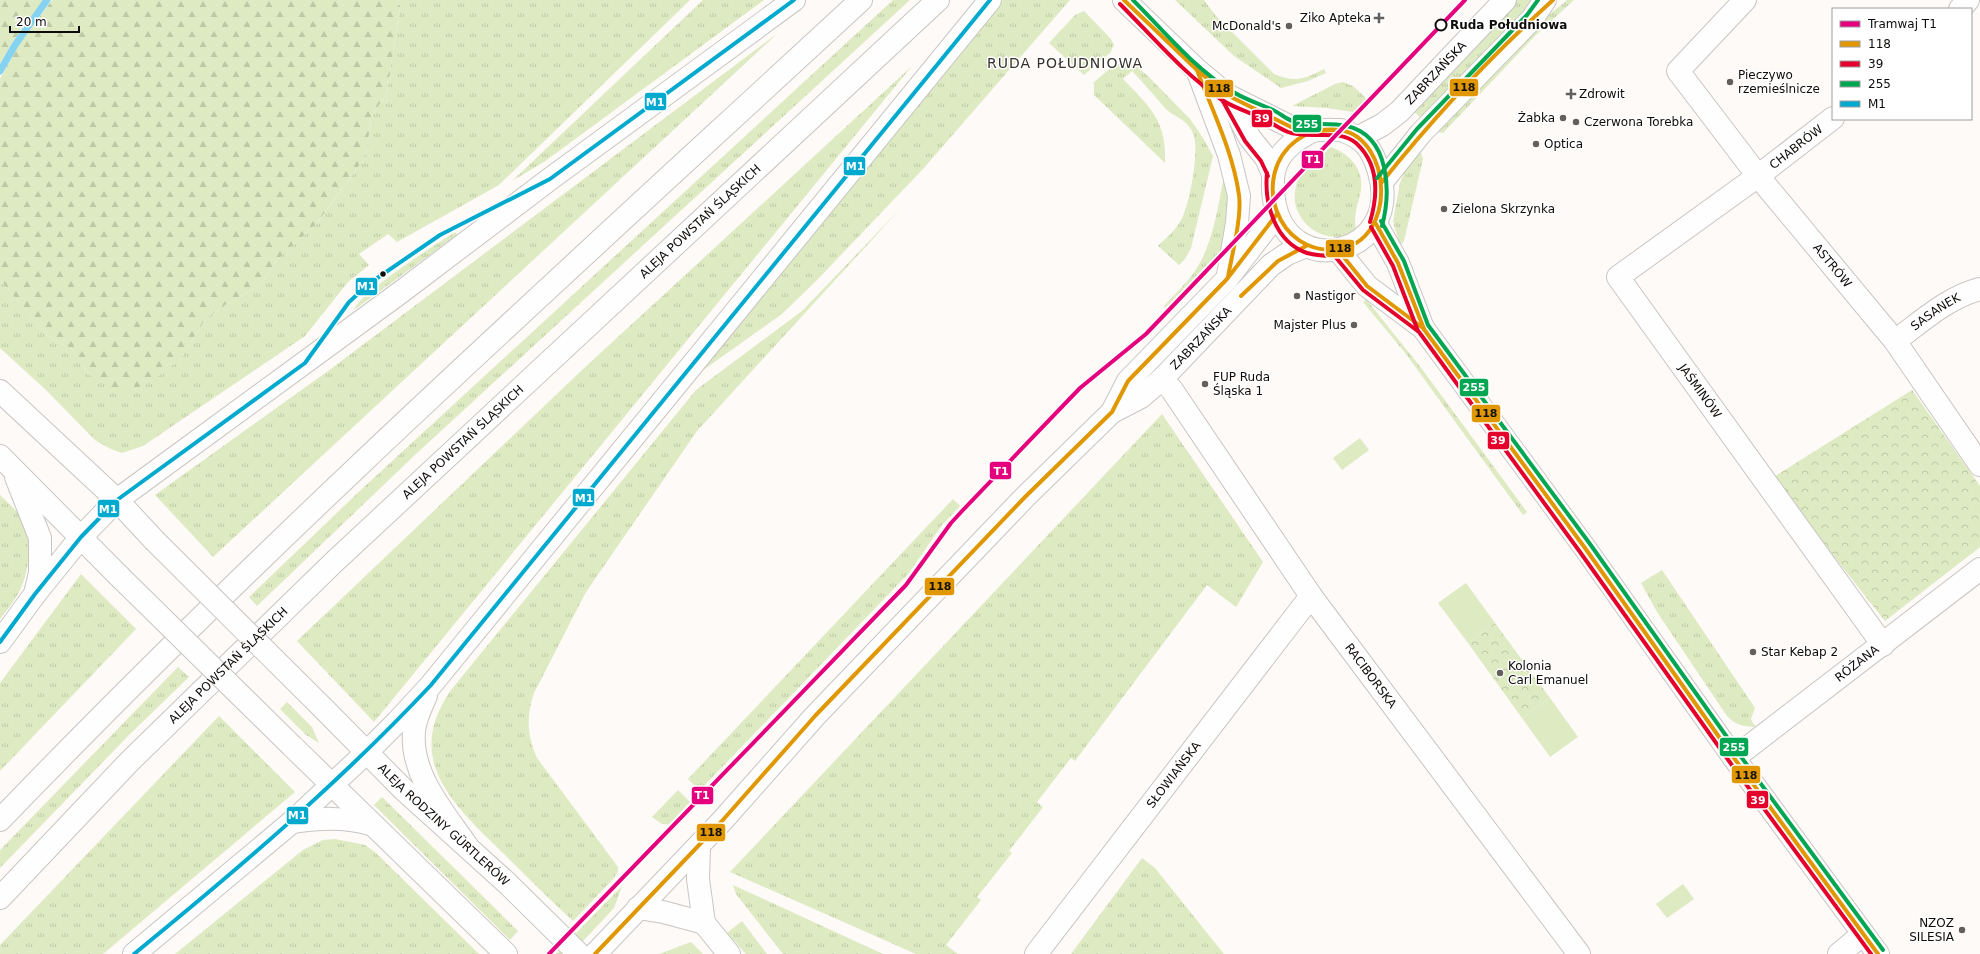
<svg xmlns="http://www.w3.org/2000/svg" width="1980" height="954" viewBox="0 0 1980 954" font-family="'DejaVu Sans',sans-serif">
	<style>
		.grass { fill: url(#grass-tufts) }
		.forest { fill: url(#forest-firs) }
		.park { fill: url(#park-crowns) }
		.garden { fill: #deeac2 }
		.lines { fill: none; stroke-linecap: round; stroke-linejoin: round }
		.stream { stroke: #84d3f0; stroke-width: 7 }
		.street-casing { stroke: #c8c5c3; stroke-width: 24 }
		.secondary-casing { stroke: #c8c5c3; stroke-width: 24 }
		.primary-casing { stroke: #c8c5c3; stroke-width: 24 }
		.street { stroke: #fffefe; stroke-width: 22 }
		.secondary { stroke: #fffefe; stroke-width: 22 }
		.primary { stroke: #fffefe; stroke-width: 22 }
		.secondary-bridge-casing { stroke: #c8c5c3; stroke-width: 24; stroke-linecap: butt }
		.secondary-bridge { stroke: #fffefe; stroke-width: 22 }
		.bus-1-casing { stroke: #fff; stroke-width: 7 }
		.bus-2-casing { stroke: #fff; stroke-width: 7 }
		.bus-3-casing { stroke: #fff; stroke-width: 7 }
		.bus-4-casing { stroke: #fff; stroke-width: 7 }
		.bus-1 { stroke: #e09701; stroke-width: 4 }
		.bus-2 { stroke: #e4002b; stroke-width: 4 }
		.bus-3 { stroke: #00a651; stroke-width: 4 }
		.bus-4 { stroke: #00a9ce; stroke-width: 4 }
		.tram-1-casing { stroke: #fff; stroke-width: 7 }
		.tram-1 { stroke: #e5007d; stroke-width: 4 }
		.poi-dot { fill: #625f5d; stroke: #fff; stroke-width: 1.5 }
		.stop-dot { fill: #fff; stroke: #0e0c0a; stroke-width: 2 }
		.bus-dot { fill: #0e0c0a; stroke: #fff; stroke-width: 1.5 }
		.labels { text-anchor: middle; stroke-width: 3; stroke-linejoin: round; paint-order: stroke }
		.poi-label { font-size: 12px; fill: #0e0c0a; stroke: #fff; text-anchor: start }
		.stop-label { font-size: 12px; font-weight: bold; fill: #0e0c0a; stroke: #fff; text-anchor: start }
		.street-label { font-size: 12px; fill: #0e0c0a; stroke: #fff }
		.quarter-label { font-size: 14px; letter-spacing: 1px; fill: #35302b; stroke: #fff }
		.line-badge { stroke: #fff; stroke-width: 1.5 }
		.badge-label { font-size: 11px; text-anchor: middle; font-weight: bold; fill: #fff }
		.pale-badge-label { font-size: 11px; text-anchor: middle; font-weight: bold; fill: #111 }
	</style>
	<defs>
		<pattern id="grass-tufts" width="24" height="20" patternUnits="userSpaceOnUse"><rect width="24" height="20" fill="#deeac2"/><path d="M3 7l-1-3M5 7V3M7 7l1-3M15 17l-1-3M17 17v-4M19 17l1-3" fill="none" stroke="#bdc8a5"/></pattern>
		<pattern id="forest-firs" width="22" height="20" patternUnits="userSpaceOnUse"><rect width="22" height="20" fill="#deeac2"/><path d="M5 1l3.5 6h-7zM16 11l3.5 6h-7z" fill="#bdc8a5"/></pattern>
		<pattern id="park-crowns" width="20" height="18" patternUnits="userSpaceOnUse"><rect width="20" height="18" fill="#deeac2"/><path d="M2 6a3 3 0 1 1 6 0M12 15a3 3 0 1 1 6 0" fill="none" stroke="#bdc8a5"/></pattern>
	</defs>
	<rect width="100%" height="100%" fill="#fdfaf8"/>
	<g class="grass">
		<polygon points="397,0 690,0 499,185 397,242 388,234 359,254 369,265 348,282 305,336 143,446 122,453 111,449 96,441 46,390 0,348 0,280 48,336 74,351 89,375 180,360 206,318 228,303 261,285 276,261 318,222 366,156 371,117 387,93 400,6"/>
		<polygon points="703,0 764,0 544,162 512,181"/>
		<polygon points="893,0 910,0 417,453 257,606 249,597 364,487"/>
		<polygon points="1003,0 1070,0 923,169 817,280 782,314 695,376"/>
		<path d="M1175 0H1204L1215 15 1274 74C1295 83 1305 79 1324 69L1326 73 1308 81 1281 88 1234 56Z"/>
		<polygon points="1516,0 1534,0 1423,120 1412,110"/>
		<polygon points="1567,0 1574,0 1536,35 1443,133 1437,132 1544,19"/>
		<polygon points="1084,11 1111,39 1114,45 1110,53 1084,75 1049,43 1075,15"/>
		<polygon points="778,33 213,557 155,495 328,371"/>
		<path d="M1122 63 1136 66 1148 76 1190 119 1203 138 1213 156 1191 248 1185 259 1179 265 1158 246C1167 237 1178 228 1183 216 1190 200 1201 146 1192 131 1185 118 1172 116 1165 108 1154 96 1144 83 1132 71L1123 79C1150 107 1167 121 1165 163L1094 95V84L1093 83 1113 66Z"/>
		<polygon points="912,66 374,722 297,641 581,371"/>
		<polygon points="1343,82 1353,86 1367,99 1353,112 1327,108 1292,106 1335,84"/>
		<path d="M1331 147C1348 153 1364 168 1361 189 1359 205 1353 211 1356 229 1330 251 1290 223 1295 191 1296 188 1296 184 1297 182 1302 172 1322 155 1331 147Z"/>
		<polygon points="1420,150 1423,159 1404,241 1400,246 1393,221 1400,183 1407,166"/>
		<path d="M1225 171 1230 195 1224 247 1165 308 1164 306C1175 293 1190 281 1198 266 1214 241 1219 200 1225 171Z"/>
		<path d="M902 207 697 431 586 592 534 693C526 716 527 735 537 758L618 867V871L614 878 573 921C549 899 526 876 503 853 455 806 402 760 451 690L696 390 802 311Z"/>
		<path d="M456 232 457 235 354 310C357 295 438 242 456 232Z"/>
		<polygon points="1366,299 1422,369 1527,512 1523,515 1406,354 1363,302"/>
		<polygon points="1162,414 1263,562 1236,607 1207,585 1075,761 1071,758 1037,802 1043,807 1009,851 1012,853 977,897 981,900 946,945 958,954 916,954 730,872"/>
		<path d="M0 495C5 500 12 506 17 512 34 536 31 569 18 594 13 603 6 611 0 619Z"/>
		<polygon points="953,499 960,506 942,525 909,573 701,789 703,790 701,792 688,779"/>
		<path d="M1662 570 1755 708 1751 719 1755 727C1742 726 1736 725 1727 716L1657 612 1641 583Z"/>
		<polygon points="81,574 136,629 0,771 0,683"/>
		<polygon points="178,667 189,677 130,734 0,868 0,850"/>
		<polygon points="287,702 312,727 319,743 306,735 280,709"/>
		<polygon points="219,716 295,792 103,954 0,954 0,945"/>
		<polygon points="678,790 690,802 669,824 662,824 652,817"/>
		<polygon points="382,797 518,931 510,940 374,805"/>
		<polygon points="335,839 365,845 376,853 479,954 175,954 303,850 323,840"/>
		<polygon points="1142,858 1155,868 1224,954 1059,954 1071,954"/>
		<polygon points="733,885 883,954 783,954 736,894"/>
		<polygon points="622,886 614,908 571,954 556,954"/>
		<polygon points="742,921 767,954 746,954 727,933"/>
		<polygon points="691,942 703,954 659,954"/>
	</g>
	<g class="forest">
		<polygon points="0,0 43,0 12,43 0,64"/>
		<polygon points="52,0 397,0 400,6 387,93 371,117 366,156 317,223 276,261 261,285 228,303 206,318 180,360 149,383 130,391 113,389 89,375 74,351 48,336 0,280 0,79 18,46"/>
	</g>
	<g class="park">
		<polygon points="1912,390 1980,486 1980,547 1885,621 1772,478"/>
		<polygon points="1495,623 1550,698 1522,718 1468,643"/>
	</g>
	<g class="garden">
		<polygon points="1360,438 1369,450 1342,470 1333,458"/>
		<polygon points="1466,583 1495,623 1468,643 1438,603"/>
		<polygon points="1550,698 1578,737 1550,757 1522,718"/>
		<polygon points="1683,884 1694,899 1667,918 1656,904"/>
	</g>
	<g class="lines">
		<polyline class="stream" points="0,71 15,45 47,0"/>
		<defs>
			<g id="street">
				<path id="s1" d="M1745 0 1678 71 1758 176 1895 341 1980 465"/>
				<polyline points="1960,9 1968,0"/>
				<path id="s2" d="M1833 118 1758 176 1618 277 1883 645"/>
				<path id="s3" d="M1895 341C1921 322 1948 297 1980 289"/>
				<path id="s4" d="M1162 379 1172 390 1311 596 1579 954"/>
				<path id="s5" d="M1734 758 1980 569"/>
				<path id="s6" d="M1036 954 1311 596"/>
				<polyline points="1839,954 1863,934"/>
			</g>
			<g id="secondary">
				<polyline points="1124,0 1197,70 1227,95 1291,127 1313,131"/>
				<polyline points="1198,72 1229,155 1239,196 1237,223 1228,275"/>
				<polyline points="1227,95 1250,138 1266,158 1273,174"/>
				<path d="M1341 130C1364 138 1372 148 1379 172 1404 256 1287 283 1274 200 1270 172 1275 154 1300 138 1304 136 1309 132 1313 131 1321 129 1332 130 1341 130Z"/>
				<path id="s7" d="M1359 137 1382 125 1399 112 1505 0"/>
				<polyline points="1382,182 1421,133 1532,19 1545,0"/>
				<polyline points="1376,224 1398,263 1423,328 1585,548 1734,758 1878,954"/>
				<polyline points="1338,250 1367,286 1423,328"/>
				<polyline points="0,391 117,500 154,540"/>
				<polyline points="1112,412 1128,381 1227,279 1277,214"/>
				<polyline points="0,456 120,577"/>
				<polyline points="16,477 40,538 40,573 35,594"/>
				<polyline points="81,537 117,500"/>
				<path id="s8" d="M323 708 403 789 507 883 579 954"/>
				<polyline points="292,746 506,954"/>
				<path d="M292 822C322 818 342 817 371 824"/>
				<polyline points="699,846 698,879 704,923 729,954"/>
				<polyline points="638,908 663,912 704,923"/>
				<polyline points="134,954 292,822 366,753"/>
				<path id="s9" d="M595 954 722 821 815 716 1025 497 1112 412 1141 397 1162 379 1271 265 1287 254 1306 246"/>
			</g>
			<g id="primary">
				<polyline points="117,500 401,292 550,179 794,0"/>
				<polyline points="0,642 35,594 81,537"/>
				<path d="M426 696C421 707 415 719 414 731 410 775 444 812 467 846"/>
				<polyline points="366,753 397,722 431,685 990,0"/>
				<path d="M0 820C275 534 570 269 861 0"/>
				<path id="s10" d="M0 898 130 761 333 563 938 0"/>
			</g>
		</defs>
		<use href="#street" class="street-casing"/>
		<use href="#secondary" class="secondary-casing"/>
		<use href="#primary" class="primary-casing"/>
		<use href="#street" class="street"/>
		<use href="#secondary" class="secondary"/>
		<use href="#primary" class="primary"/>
		<defs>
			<g id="secondary-bridge">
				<polyline points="154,540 323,708"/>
				<polyline points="120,577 292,746"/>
			</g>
		</defs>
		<use href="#secondary-bridge" class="secondary-bridge-casing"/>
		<use href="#secondary-bridge" class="secondary-bridge"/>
		<defs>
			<g id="bus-1">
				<polyline points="1124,0 1197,70 1227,95 1291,127 1313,131 1338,130"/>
				<path d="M1197 70C1212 110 1233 152 1239 195 1242 217 1232 254 1228 277"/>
				<path d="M1316 130C1324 130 1333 129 1340 130 1392 138 1398 240 1339 249 1277 258 1249 175 1297 140 1303 136 1309 132 1316 130Z"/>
				<path d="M1382 182C1434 117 1491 56 1553 0"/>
				<polyline points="1376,224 1398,263 1424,329"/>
				<polyline points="1338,250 1367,286 1423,328 1585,548 1734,758 1878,954"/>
				<polyline points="1241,296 1278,261 1306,246"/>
				<polyline points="595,954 722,821 815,716 1025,497 1112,412 1128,381 1227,279 1277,214"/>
			</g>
			<g id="bus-2">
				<path d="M1120 4C1153 37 1184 74 1222 100 1236 109 1252 113 1266 120 1274 124 1280 129 1288 132 1308 140 1338 128 1356 143 1379 164 1378 195 1370 222"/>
				<polyline points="1220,96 1245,141 1261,161 1268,176"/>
				<path d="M1267 173C1264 204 1275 242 1307 253 1317 256 1328 256 1338 256"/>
				<polyline points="1371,227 1393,266 1418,331"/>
				<polyline points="1333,254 1363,290 1419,332 1580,552 1729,761 1871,954"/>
			</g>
			<g id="bus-3">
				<path d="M1133 0C1163 30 1193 67 1230 90 1243 99 1258 103 1271 109 1280 113 1287 120 1295 122 1312 126 1330 122 1347 126 1390 136 1391 192 1382 226"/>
				<polyline points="1377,178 1417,129 1527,15 1538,0"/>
				<polyline points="1381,221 1404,261 1428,325 1590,544 1739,754 1883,950"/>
			</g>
			<g id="bus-4">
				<polyline points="0,642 35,594 81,537 117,500 305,363 349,302 370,283 440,235 550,179 794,0"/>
				<path d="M134 954C238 869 339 783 431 685L990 0"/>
			</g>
		</defs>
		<use href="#bus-1" class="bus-1-casing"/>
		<use href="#bus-2" class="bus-2-casing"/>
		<use href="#bus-3" class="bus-3-casing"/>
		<use href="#bus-4" class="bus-4-casing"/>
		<use href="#bus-1" class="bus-1"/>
		<use href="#bus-2" class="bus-2"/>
		<use href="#bus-3" class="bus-3"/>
		<use href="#bus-4" class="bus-4"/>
		<defs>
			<polyline id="tram-1" points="549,954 906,585 951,523 963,510 1080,388 1146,334 1465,0"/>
		</defs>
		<use href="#tram-1" class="tram-1-casing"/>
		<use href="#tram-1" class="tram-1"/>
	</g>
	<g class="poi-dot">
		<path d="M1377 12h4v4h4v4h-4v4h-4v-4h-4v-4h4z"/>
		<circle cx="1289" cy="26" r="4"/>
		<circle cx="1730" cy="82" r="4"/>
		<path d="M1569 88h4v4h4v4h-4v4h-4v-4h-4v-4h4z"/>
		<circle cx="1563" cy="118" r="4"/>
		<circle cx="1576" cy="122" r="4"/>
		<circle cx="1536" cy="144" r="4"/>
		<circle cx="1444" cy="209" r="4"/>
		<circle cx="1297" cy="296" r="4"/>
		<circle cx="1354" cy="325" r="4"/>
		<circle cx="1205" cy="384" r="4"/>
		<circle cx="1753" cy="652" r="4"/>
		<circle cx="1500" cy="673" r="4"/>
		<circle cx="1962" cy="930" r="4"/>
	</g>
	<circle class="stop-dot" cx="1441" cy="25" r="5.5"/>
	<circle class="bus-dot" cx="383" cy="274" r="3.5"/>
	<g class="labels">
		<g class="poi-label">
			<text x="1371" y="22" text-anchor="end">Ziko Apteka</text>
			<text x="1281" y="30" text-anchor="end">McDonald's</text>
			<text x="1738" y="79">Pieczywo<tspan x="1738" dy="14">rzemieślnicze</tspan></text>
			<text x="1579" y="98">Zdrowit</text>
			<text x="1555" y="122" text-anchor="end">Żabka</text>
			<text x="1584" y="126">Czerwona Torebka</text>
			<text x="1544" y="148">Optica</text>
			<text x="1452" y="213">Zielona Skrzynka</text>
			<text x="1305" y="300">Nastigor</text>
			<text x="1346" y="329" text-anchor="end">Majster Plus</text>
			<text x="1213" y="381">FUP Ruda<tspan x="1213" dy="14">Śląska 1</tspan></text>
			<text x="1761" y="656">Star Kebap 2</text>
			<text x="1508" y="670">Kolonia<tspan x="1508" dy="14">Carl Emanuel</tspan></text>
			<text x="1954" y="927" text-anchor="end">NZOZ<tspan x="1954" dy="14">SILESIA</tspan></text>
		</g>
		<g class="stop-label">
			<text x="1450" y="29">Ruda Południowa</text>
		</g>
		<g class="street-label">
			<text dy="4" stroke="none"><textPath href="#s7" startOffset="101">ZABRZAŃSKA</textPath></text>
			<text transform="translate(1796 147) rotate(-38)" y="4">CHABRÓW</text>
			<text dy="4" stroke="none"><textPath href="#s10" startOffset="974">ALEJA POWSTAŃ ŚLĄSKICH</textPath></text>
			<text dy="4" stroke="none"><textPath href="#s1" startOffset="346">ASTRÓW</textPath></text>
			<text dy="4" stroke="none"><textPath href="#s3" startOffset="50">SASANEK</textPath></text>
			<text dy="4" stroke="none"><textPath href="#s9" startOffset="866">ZABRZAŃSKA</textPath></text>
			<text dy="4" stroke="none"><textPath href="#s2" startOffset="408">JAŚMINÓW</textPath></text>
			<text dy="4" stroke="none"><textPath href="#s10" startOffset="650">ALEJA POWSTAŃ ŚLĄSKICH</textPath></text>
			<text dy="4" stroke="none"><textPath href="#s5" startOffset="155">RÓŻANA</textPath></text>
			<text dy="4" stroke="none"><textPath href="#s10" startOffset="326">ALEJA POWSTAŃ ŚLĄSKICH</textPath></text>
			<text dy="4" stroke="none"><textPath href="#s4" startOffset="363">RACIBORSKA</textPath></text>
			<text dy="4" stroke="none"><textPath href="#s6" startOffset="226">SŁOWIAŃSKA</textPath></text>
			<text dy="4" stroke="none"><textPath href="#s8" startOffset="168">ALEJA RODZINY GÜRTLERÓW</textPath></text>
		</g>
		<g class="quarter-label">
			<text x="1065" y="68">RUDA POŁUDNIOWA</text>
		</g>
	</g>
	<g class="line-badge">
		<rect x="1449" y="78" width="30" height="19" rx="4" fill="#e09701"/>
		<rect x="1204" y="79" width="30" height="19" rx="4" fill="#e09701"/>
		<rect x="644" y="92" width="23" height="19" rx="4" fill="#00a9ce"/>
		<rect x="1251" y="109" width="22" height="19" rx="4" fill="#e4002b"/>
		<rect x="1292" y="114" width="30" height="19" rx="4" fill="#00a651"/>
		<rect x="1301" y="150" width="23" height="19" rx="4" fill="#e5007d"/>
		<rect x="843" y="156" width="23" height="20" rx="4" fill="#00a9ce"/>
		<rect x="1325" y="239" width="30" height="19" rx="4" fill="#e09701"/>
		<rect x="355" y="277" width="23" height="19" rx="4" fill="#00a9ce"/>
		<rect x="1459" y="378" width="30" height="19" rx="4" fill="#00a651"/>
		<rect x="1471" y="404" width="30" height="19" rx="4" fill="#e09701"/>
		<rect x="1487" y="431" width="23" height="19" rx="4" fill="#e4002b"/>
		<rect x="989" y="461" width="23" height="19" rx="4" fill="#e5007d"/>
		<rect x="572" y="488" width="23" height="19" rx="4" fill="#00a9ce"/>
		<rect x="97" y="499" width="23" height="19" rx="4" fill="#00a9ce"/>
		<rect x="924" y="577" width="31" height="19" rx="4" fill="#e09701"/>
		<rect x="1719" y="737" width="30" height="20" rx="4" fill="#00a651"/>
		<rect x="1731" y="765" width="30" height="19" rx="4" fill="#e09701"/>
		<rect x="691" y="786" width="23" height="19" rx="4" fill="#e5007d"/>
		<rect x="1746" y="790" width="23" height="19" rx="4" fill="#e4002b"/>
		<rect x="286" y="806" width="23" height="19" rx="4" fill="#00a9ce"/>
		<rect x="696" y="823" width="30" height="19" rx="4" fill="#e09701"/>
	</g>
	<g class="badge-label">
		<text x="655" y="106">M1</text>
		<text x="1262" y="122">39</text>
		<text x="1307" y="128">255</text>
		<text x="1313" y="163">T1</text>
		<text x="855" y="170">M1</text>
		<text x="366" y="290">M1</text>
		<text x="1474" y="391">255</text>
		<text x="1498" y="444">39</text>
		<text x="1001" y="475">T1</text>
		<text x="584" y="502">M1</text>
		<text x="108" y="513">M1</text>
		<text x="1734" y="751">255</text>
		<text x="702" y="799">T1</text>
		<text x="1758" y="804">39</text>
		<text x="297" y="819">M1</text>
	</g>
	<g class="pale-badge-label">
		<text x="1464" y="91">118</text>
		<text x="1219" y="92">118</text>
		<text x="1340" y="252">118</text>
		<text x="1486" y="417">118</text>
		<text x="940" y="590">118</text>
		<text x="1746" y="779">118</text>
		<text x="711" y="836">118</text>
	</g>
	<rect x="1832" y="8" width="140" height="112" fill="#ffffff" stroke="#9f9e9d"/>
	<rect x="1840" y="21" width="20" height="6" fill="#e5007d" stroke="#9f9e9d"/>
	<text x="1868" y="28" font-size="12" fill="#0e0c0a">Tramwaj T1</text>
	<rect x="1840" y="41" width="20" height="6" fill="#e09701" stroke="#9f9e9d"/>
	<text x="1868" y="48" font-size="12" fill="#0e0c0a">118</text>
	<rect x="1840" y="61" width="20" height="6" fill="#e4002b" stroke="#9f9e9d"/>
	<text x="1868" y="68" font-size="12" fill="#0e0c0a">39</text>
	<rect x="1840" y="81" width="20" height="6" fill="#00a651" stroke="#9f9e9d"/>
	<text x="1868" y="88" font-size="12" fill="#0e0c0a">255</text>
	<rect x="1840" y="101" width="20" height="6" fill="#00a9ce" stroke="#9f9e9d"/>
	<text x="1868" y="108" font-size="12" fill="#0e0c0a">M1</text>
	<path d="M10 26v6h69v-6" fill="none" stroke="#0e0c0a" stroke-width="2"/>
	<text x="16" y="26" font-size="12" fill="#0e0c0a" stroke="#ffffff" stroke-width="3" paint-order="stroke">20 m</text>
</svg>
